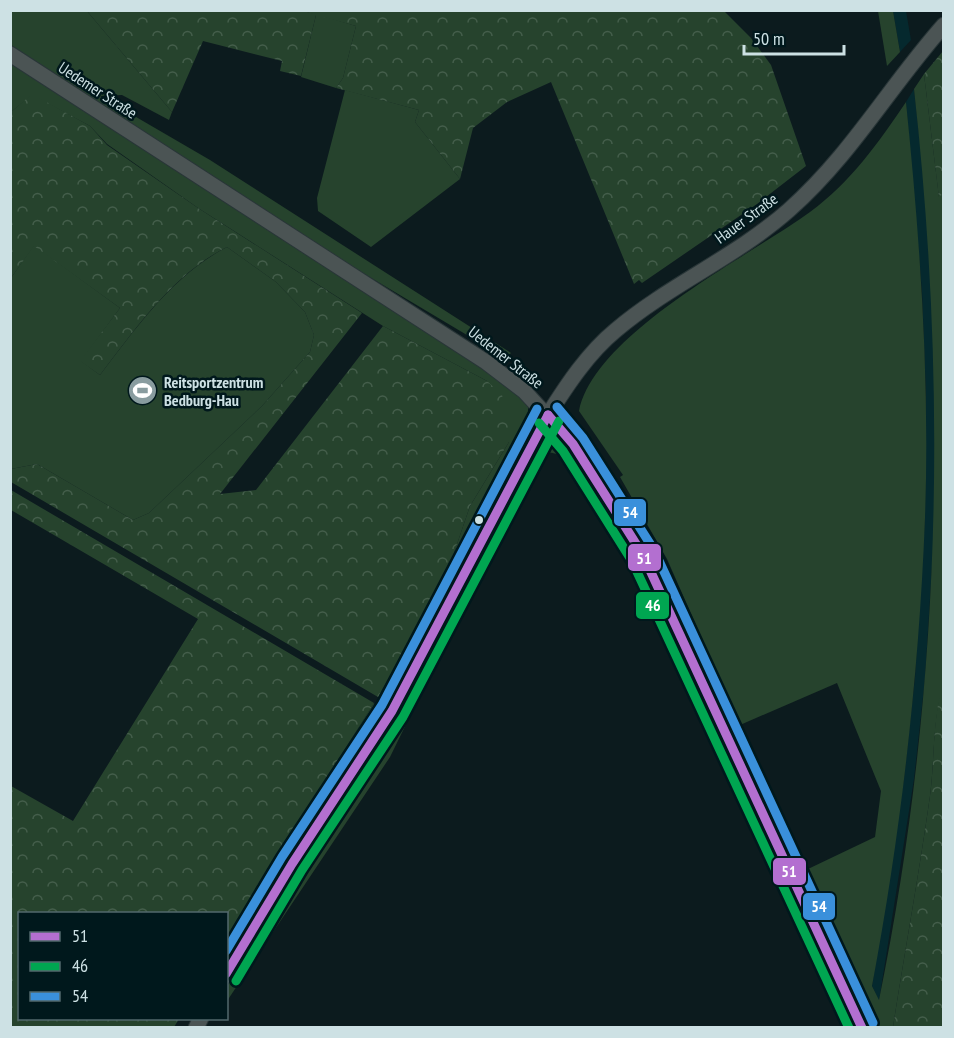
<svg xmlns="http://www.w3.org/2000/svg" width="954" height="1038" viewBox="0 0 954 1038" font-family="'PT Sans Narrow',sans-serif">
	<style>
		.built { fill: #05292e }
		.green { fill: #26432d }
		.forest { fill: url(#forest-crowns) }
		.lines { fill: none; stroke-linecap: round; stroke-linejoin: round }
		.stream { stroke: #293561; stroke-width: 4 }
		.secondary-casing { stroke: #293638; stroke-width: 17 }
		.secondary { stroke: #4b5454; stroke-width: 15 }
		.bus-1-casing { stroke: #00181c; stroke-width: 14 }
		.bus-2-casing { stroke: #00181c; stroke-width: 14 }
		.bus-3-casing { stroke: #00181c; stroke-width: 14 }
		.bus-1 { stroke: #b36fd0; stroke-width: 9 }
		.bus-2 { stroke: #00a651; stroke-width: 9 }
		.bus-3 { stroke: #3a90db; stroke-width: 9 }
		.bus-dot { fill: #cde1e4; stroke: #00181c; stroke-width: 2 }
		.labels { text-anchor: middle; stroke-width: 5; stroke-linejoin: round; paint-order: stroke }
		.street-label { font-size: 16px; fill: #cde1e4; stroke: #00181c }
		.poi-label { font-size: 16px; font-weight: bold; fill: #cde1e4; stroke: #00181c; text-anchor: start }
		.line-badge { stroke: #00181c; stroke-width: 2 }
		.badge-label { font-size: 16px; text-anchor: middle; font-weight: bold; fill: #fff }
	</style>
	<defs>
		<pattern id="forest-crowns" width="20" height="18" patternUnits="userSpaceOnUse" patternTransform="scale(1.5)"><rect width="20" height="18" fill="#26432d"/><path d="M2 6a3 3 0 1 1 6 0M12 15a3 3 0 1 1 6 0" fill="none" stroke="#445e4b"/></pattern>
	</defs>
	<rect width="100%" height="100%" fill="#0c1b1e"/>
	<g class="built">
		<polygon points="893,11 906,11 911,40 900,52"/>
		<polygon points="914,89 926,194 932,292 936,397 935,518 925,679 914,779 879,1001 872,986 904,778 915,677 925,517 926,396 922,292 906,102"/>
	</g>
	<g class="green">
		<polygon points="10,11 87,11 172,112 169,120 122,95 100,96 210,160 511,353 504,360 482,344 331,254 11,45"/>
		<polygon points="303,11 317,11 316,14 356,26 343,78 336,88 301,77 316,15"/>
		<polygon points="878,11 893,11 900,52 887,66"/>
		<polygon points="11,62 492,374 518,394 528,407 528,428 483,511 467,558 395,693 378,697 444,582 470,506 509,442 487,381 383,326 198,208 107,144 90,126 32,95 11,112"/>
		<path d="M924 74 939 197 944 192V683C932 720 935 758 930 796 919 874 905 950 893 1027H868L791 862 808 869 875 837 881 791 837 683 740 725 667 559 620 477 623 475 579 411C595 333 748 257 810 212 850 183 879 142 906 102 920 240 930 379 925 518 919 674 901 832 872 986L879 1000C941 697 948 395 914 89Z"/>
		<polygon points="345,90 419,110 415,122 460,179 371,247 318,211 317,198"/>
		<path d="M34 245 120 308 81 361 100 375C136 328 173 275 227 247L276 282 305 312 314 335 310 352 262 406 149 513 133 520 37 464 11 469V278Z"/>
		<polygon points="548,448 561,450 557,454 548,452 539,460 493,547 390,757 227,1001 227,987 243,957 425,665 535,457"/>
		<polygon points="374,703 379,718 293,848 227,963 227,936"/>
		<polygon points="761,851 776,857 854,1027 844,1027"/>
	</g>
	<g class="forest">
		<polygon points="303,11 315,14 317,10 724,11 751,38 771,65 806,166 757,204 642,283 639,280 634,284 551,82 507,102 473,128 460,179 415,122 419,110 336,88 343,78 356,26 316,15 301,76 280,71 282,61 203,41 172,112 87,11"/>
		<polygon points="943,51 944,192 939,198 924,74"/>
		<path d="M32 94 90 126 107 145 198 208 362 313 220 494 256 490 383 326 487 381 502 395 510 428 509 442 470 506 444 582 378 697 11 482V469L37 464 133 520 149 513 262 406 310 352 314 335 305 312 276 282 227 247C173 274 136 328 100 375L80 361 120 308 34 246 11 278V112Z"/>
		<polygon points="11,490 374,703 227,936 226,914 20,914 20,1018 179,1019 174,1027 11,1027 11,786 73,821 198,619 11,510"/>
		<path d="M943 683V1027H893C905 950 919 874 930 796 935 758 932 720 943 683Z"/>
	</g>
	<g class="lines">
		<polyline class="stream" points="944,199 944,217"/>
		<defs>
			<g id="secondary">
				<polyline points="10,54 486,362 524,391 573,444 643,555 862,1028"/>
				<path d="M226 975 292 864 392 711 548 415C567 385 588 353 616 330 669 285 736 257 789 210 852 154 889 87 944 25"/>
				<polyline points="196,1028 201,1018"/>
			</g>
		</defs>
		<use href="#secondary" class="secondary-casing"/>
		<use href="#secondary" class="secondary"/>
		<defs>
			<g id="bus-1">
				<polyline points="548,415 573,444 643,555 862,1028"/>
				<polyline points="226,974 292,864 392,711 548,415"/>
			</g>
			<g id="bus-2">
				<polyline points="539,423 563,451 632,561 849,1028"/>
				<polyline points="236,981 302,870 403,717 559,421"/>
			</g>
			<g id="bus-3">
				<polyline points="557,407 583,438 654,550 873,1023"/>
				<polyline points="226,951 282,857 382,705 537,409"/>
			</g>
		</defs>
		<use href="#bus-1" class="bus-1-casing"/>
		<use href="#bus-2" class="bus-2-casing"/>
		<use href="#bus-3" class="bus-3-casing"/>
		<use href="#bus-1" class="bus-1"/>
		<use href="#bus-2" class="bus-2"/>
		<use href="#bus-3" class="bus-3"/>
	</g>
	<defs>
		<symbol id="stadium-disc" viewBox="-11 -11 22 22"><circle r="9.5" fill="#899c9f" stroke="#00181c"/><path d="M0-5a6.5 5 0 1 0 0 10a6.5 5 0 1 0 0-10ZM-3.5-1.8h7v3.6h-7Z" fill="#fff"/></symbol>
	</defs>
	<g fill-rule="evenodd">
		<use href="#stadium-disc" x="126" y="374" width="33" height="33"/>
	</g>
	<circle class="bus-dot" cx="479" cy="520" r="5"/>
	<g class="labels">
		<g class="street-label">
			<text transform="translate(98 90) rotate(33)" y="6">Uedemer Straße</text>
			<text transform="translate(746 218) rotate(-36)" y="6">Hauer Straße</text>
			<text transform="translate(506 357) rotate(38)" y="6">Uedemer Straße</text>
		</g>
		<g class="poi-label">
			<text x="164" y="388">Reitsportzentrum<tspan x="164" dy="18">Bedburg-Hau</tspan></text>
		</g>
	</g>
	<g class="line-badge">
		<rect x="613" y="498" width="34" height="29" rx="6" fill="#3a90db"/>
		<rect x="627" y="543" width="35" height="29" rx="6" fill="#b36fd0"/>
		<rect x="635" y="591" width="35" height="29" rx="6" fill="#00a651"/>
		<rect x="772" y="857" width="35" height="29" rx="6" fill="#b36fd0"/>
		<rect x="802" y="892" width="34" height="29" rx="6" fill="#3a90db"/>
	</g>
	<g class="badge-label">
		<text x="630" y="518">54</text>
		<text x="644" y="564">51</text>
		<text x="653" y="611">46</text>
		<text x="789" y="877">51</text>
		<text x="819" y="912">54</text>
	</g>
	<rect width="954" height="1038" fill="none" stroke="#cde1e4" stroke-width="24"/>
	<rect x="18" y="912" width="210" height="108" fill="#00181c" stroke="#52686c" stroke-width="1.5"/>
	<rect x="30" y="932" width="30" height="9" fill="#b36fd0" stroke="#52686c" stroke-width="1.5"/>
	<text x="72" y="942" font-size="18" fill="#cde1e4">51</text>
	<rect x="30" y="962" width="30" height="9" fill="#00a651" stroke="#52686c" stroke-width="1.5"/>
	<text x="72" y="972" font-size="18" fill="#cde1e4">46</text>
	<rect x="30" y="992" width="30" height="9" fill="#3a90db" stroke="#52686c" stroke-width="1.5"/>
	<text x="72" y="1002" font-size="18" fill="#cde1e4">54</text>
	<path d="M744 45v9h100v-9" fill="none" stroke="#cde1e4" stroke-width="3"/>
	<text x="753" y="45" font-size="18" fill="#cde1e4" stroke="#00181c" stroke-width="4.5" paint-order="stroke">50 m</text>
</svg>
